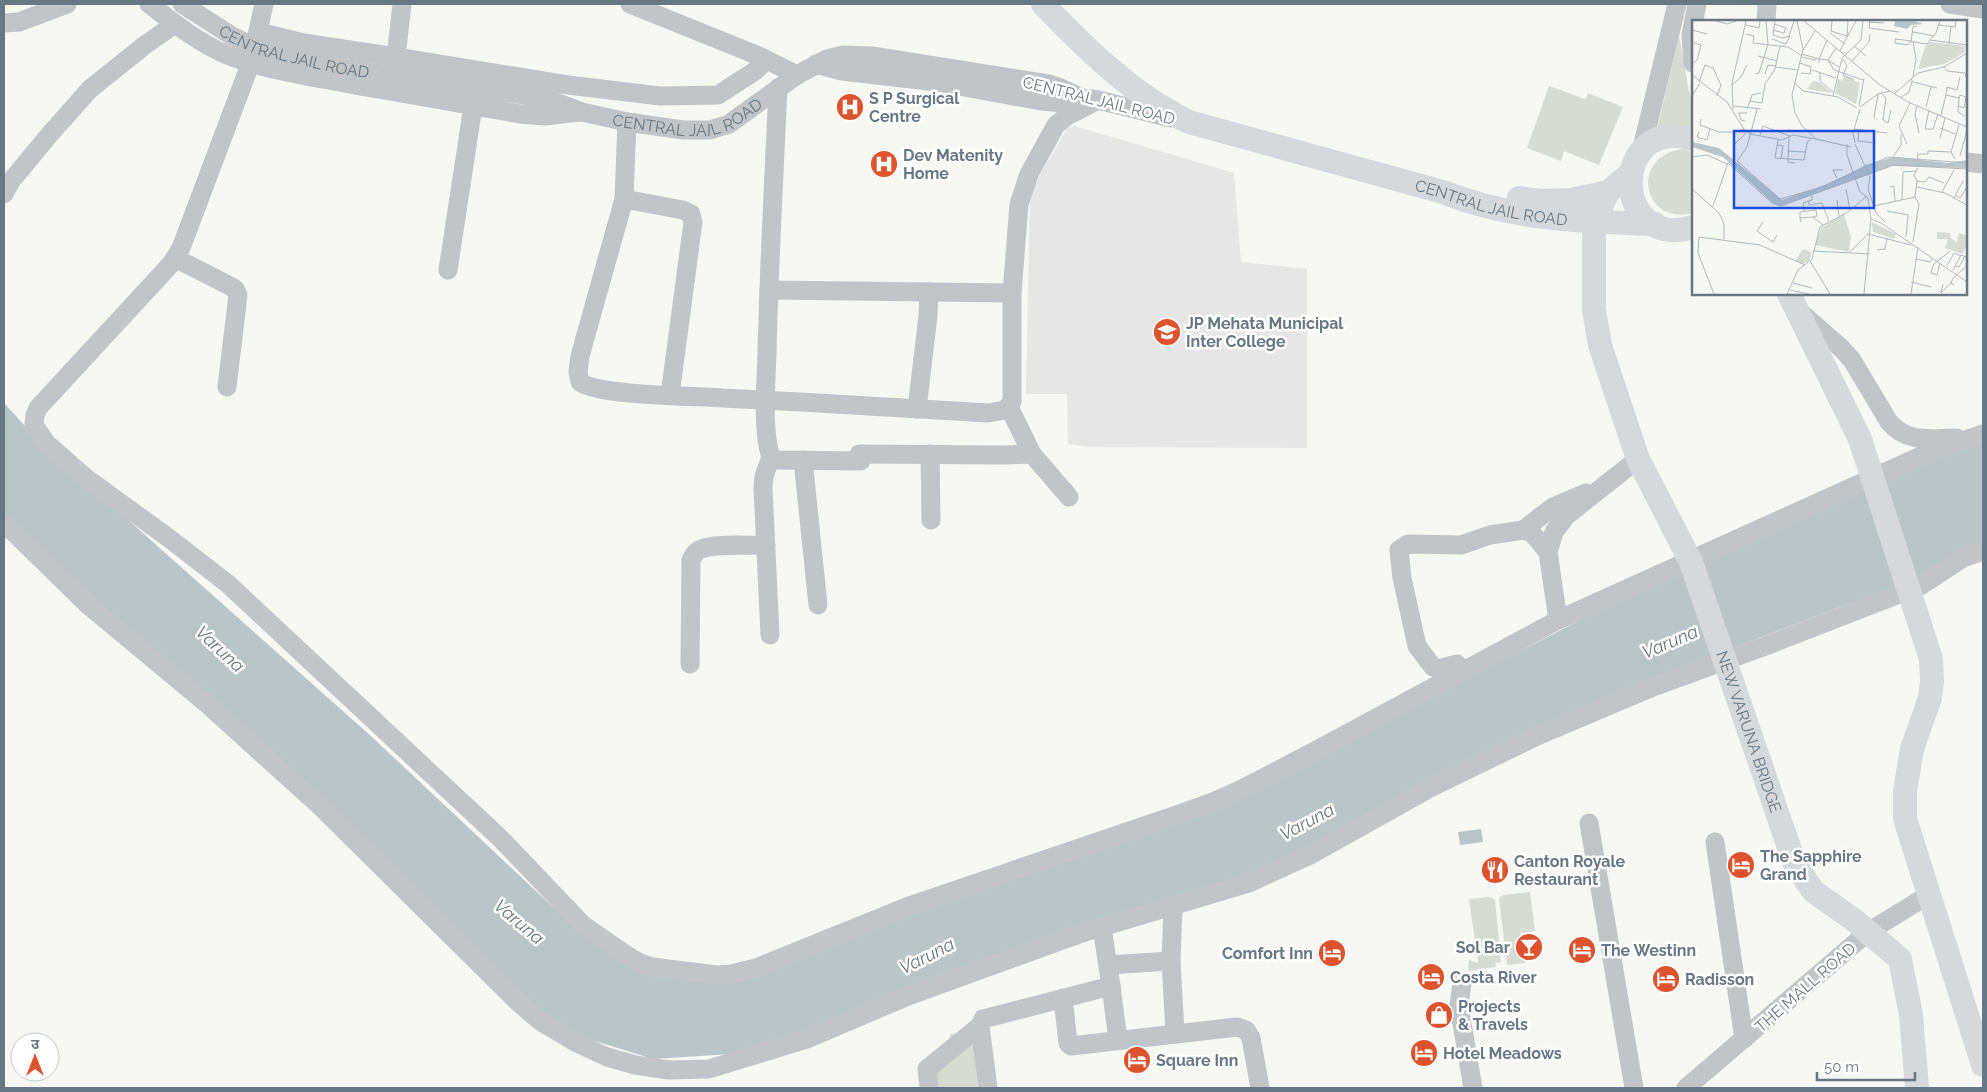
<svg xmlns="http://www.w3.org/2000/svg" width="1987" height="1092" viewBox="0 0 1987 1092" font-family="Raleway,'Noto Sans Devanagari',sans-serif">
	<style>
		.built { fill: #e5e6e5 }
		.green { fill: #d7dcd3 }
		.water { fill: #b9c5c9 }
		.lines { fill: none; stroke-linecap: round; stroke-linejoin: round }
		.minor { stroke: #c1c5c8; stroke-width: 19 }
		.major { stroke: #d5d9dc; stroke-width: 24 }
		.labels { text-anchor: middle; stroke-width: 5; stroke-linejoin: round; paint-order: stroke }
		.street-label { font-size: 16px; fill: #677884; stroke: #fff }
		.poi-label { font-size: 16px; font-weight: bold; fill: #677884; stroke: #fff; text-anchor: start }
		.water-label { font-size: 18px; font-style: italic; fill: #637980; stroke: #fff }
		.inset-road { fill: none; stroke: #b0b9bd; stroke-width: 1 }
		.view { fill: #1d4ed8; fill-opacity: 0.15; stroke: #1d4ed8; stroke-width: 2.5 }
		.inset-edge { fill: none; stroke: #677884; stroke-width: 2.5 }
	</style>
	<rect width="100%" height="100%" fill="#f7f7f4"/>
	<polygon class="built" points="1075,126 1234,173 1241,262 1307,269 1307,448 1092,447 1068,444 1067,394 1026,394 1030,192 1068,127"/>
	<g class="green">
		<polygon points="1679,35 1689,91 1693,104 1693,129 1656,134"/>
		<polygon points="1549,86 1585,99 1588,93 1623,107 1599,165 1564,151 1561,161 1527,148"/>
		<path d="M1683 149 1693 152V213C1642 226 1629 156 1683 149Z"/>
		<polygon points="1530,892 1535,931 1520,933 1525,963 1507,965 1499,898 1503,895"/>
		<polygon points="1489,897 1495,900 1501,962 1495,963 1496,967 1468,971 1469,960 1478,963 1469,899"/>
		<polygon points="973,1033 978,1088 935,1088 933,1063 950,1047 950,1034"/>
	</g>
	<g class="water">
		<polygon points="4,403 35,437 372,737 570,923 674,975 738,979 894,909 1329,749 1627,596 1902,465 1983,443 1983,557 1840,607 1673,671 1273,867 797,1046 731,1054 653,1059 563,1031 4,515"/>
		<polygon points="1481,829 1483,842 1460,845 1458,832"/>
	</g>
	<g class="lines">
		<g class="minor">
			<path d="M149 4C173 22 197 42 225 54 263 70 314 77 355 85 410 94 465 104 520 114L545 116 579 112"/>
			<path id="s1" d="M182 4 232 36 256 48 335 67 544 98 582 112 627 122 683 130H710L729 124 797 75 827 59 843 55 872 56 1049 84 1058 87 1082 98 1098 100 1171 118"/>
			<polyline points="264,4 251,62 181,248 171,264 38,408 35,415 34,425 47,444 86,478 166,536 228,584 501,839 583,925 628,956 640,963 652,967 717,975 731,974 756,968 909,906 1209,804 1240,790 1315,751 1558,620 1930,452 1983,434"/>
			<polyline points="630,4 759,56 797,75"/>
			<polyline points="1950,4 1983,9"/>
			<polyline points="1766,21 1767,4"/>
			<polyline points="4,23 19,22 67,4"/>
			<polyline points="259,32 304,43 396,57 402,4"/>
			<polyline points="396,57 568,85 660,96 718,95 755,71 766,60"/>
			<polyline points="1693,63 1691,35 1697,4"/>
			<polyline points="816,64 842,71 937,82 1041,101 1063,103 1082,98"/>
			<path d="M778 88C774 177 769 265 767 354 766 381 762 433 771 457L777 460 861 461"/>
			<path d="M627 122 624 199 580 356 578 372 580 382C599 396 694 396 723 398 811 402 899 408 988 413L1005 410 1012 402V293L1019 204 1029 174 1056 125 1067 116 1098 100"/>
			<polyline points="1641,152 1677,4"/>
			<polyline points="1966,162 1983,164"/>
			<polyline points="4,194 11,181 50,134 90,89 145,45 175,24"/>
			<polyline points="624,199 683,210 691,214 693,222 670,395"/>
			<polyline points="175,258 230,286 235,289 238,295 227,387"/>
			<polyline points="448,270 473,106"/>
			<polyline points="769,290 1012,293"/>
			<path d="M1800 312 1841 348 1852 360 1889 422C1908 444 1931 438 1957 438"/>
			<polyline points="1009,407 1032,454 1069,497"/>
			<polyline points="917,409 928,316 929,292"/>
			<polyline points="859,454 1006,455 1032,454"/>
			<polyline points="930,454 931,520"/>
			<polyline points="803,460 818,605"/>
			<polyline points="4,523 88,605 206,703 320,806 519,1003 540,1021 577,1043 607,1057 635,1065 669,1070 709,1069 807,1039 908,996 1079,934 1249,883 1312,854 1432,787 1537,736 1653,687 1768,645 1920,586 1963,558 1983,551"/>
			<polyline points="1523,530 1553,507 1586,493"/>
			<polyline points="1558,620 1548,552 1554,532 1566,516 1638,459"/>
			<polyline points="770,635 763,488 764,476 771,457"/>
			<path d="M690 664 691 560C694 555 695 551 701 549 716 543 749 546 766 545"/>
			<polyline points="1463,671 1457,664 1438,669 1433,667 1417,646 1402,578 1399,550 1408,544 1461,545 1490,535 1523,530 1532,533 1548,552"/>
			<polyline points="1589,823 1634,1088"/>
			<polyline points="1715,842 1744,1039"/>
			<polyline points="1173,907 1171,961 1175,1033"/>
			<polyline points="1108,965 1171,961"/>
			<polyline points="1462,982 1459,1006 1473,1088"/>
			<polyline points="1111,986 1118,1040"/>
			<polyline points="1063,998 1068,1043 1071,1046 1237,1027 1246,1030 1251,1038 1260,1088"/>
			<polyline points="929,1088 927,1069 980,1026"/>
			<polyline points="988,1088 980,1026 983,1019 1111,986 1102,927"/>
			<polyline points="1686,1088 1868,932 1930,894"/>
		</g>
		<g class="major">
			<path id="s2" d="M1043 4C1085 48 1134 96 1189 122L1443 192C1510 219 1583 222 1655 224"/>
			<path d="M1693 139C1608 115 1612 252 1693 227"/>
			<path id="s3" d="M1608 192 1594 222V310L1600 345 1638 459 1691 562 1794 862 1813 891 1854 920 1900 959 1911 1015 1917 1088"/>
			<polyline points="1519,198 1540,201 1571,200 1608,192 1631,173"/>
			<polyline points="1789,294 1860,439 1931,659 1932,682 1930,698 1912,749 1905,791 1905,819 1983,1065"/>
		</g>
	</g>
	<defs>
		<symbol id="hospital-disc" viewBox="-11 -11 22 22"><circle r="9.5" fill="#dd532e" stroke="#fff"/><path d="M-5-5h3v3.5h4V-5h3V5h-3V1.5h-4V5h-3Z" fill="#fff"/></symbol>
		<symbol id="university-disc" viewBox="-11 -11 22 22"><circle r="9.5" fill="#dd532e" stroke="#fff"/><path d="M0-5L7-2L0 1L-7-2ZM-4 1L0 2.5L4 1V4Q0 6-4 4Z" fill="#fff"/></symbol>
		<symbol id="hotel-disc" viewBox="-11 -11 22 22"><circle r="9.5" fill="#dd532e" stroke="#fff"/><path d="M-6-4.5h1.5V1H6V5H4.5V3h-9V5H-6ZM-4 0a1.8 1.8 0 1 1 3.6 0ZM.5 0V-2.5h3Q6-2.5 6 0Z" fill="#fff"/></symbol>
		<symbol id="restaurant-disc" viewBox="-11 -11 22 22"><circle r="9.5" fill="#dd532e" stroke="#fff"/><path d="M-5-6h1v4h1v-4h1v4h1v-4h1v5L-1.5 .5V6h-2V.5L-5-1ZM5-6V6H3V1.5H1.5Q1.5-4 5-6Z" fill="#fff"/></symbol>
		<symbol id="bar-disc" viewBox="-11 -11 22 22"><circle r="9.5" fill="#dd532e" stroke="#fff"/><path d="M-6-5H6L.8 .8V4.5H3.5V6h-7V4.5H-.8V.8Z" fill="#fff"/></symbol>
		<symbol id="shop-disc" viewBox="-11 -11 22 22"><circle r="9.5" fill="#dd532e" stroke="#fff"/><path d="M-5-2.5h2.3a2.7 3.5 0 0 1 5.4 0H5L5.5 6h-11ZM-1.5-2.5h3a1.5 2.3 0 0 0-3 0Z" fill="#fff"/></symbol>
	</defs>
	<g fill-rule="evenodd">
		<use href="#hospital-disc" x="834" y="91" width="32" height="32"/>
		<use href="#hospital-disc" x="868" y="148" width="32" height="32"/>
		<use href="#university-disc" x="1151" y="316" width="32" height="32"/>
		<use href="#hotel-disc" x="1725" y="849" width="32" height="32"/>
		<use href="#restaurant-disc" x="1479" y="854" width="32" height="32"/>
		<use href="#bar-disc" x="1513" y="931" width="32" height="32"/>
		<use href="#hotel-disc" x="1566" y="934" width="32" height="32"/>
		<use href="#hotel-disc" x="1316" y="937" width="32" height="32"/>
		<use href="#hotel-disc" x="1415" y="961" width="32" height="32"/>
		<use href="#hotel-disc" x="1650" y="963" width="32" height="32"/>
		<use href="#shop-disc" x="1423" y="999" width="32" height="32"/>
		<use href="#hotel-disc" x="1408" y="1037" width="32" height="32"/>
		<use href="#hotel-disc" x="1121" y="1044" width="32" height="32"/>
	</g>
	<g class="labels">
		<g class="street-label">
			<text dy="6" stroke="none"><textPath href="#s1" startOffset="124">CENTRAL JAIL ROAD</textPath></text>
			<text transform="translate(1099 100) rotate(14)" y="6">CENTRAL JAIL ROAD</text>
			<text dy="6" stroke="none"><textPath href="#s1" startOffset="529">CENTRAL JAIL ROAD</textPath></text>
			<text dy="6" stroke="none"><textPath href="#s2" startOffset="502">CENTRAL JAIL ROAD</textPath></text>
			<text dy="6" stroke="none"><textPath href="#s3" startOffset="572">NEW VARUNA BRIDGE</textPath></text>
			<text transform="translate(1805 987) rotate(-41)" y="6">THE MALL ROAD</text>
		</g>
		<g class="poi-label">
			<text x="869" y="104">S P Surgical<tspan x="869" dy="18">Centre</tspan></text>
			<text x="903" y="161">Dev Matenity<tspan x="903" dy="18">Home</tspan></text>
			<text x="1186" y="329">JP Mehata Municipal<tspan x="1186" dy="18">Inter College</tspan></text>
			<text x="1760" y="862">The Sapphire<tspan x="1760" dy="18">Grand</tspan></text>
			<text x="1514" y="867">Canton Royale<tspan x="1514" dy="18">Restaurant</tspan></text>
			<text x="1510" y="953" text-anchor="end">Sol Bar</text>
			<text x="1601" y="956">The Westinn</text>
			<text x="1313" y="959" text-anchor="end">Comfort Inn</text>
			<text x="1450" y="983">Costa River</text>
			<text x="1685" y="985">Radisson</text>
			<text x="1458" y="1012">Projects<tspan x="1458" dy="18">&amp; Travels</tspan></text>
			<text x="1443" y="1059">Hotel Meadows</text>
			<text x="1156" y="1066">Square Inn</text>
		</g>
		<g class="water-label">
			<text transform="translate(1670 642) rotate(-23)" y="6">Varuna</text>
			<text transform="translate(220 649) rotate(43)" y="6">Varuna</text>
			<text transform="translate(1307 822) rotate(-28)" y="6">Varuna</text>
			<text transform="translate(519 922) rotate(40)" y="6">Varuna</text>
			<text transform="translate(927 956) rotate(-27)" y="6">Varuna</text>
		</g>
	</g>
	<g transform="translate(1692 20)">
		<rect width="275" height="275" fill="#f7f7f4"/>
		<path d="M238 22 273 26 272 33 252 44 226 49 233 27ZM152 56 168 63 164 84 143 73 146 59 150 61ZM121 61 127 62 140 73 115 69ZM152 194 159 217 157 232 123 225 129 208ZM180 202 204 214 202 219 181 212ZM245 212 258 213V218L265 222 267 213 275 215V225L270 234 253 228 256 219H245ZM111 229 120 232 117 241 110 244 103 241Z" fill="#d7dcd3"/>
		<path d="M203 1H223L231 4 219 5 215 9 202 6ZM0 122 27 128 90 180 136 164 176 144 202 137 256 143 275 140V148L200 146 88 186 82 184 31 137 0 127Z" fill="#b9c5c9"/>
		<path class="inset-road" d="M24 1 35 4 44 1M105 1 111 29 100 75 103 93 110 106 124 119 159 127M112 1 188 65 216 82 275 107M140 1 139 11 155 16M178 1 177 8 207 12M177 2 192 3M54 5 67 8 68 1M247 5 263 7 264 1M0 10 15 14M81 10 92 13 94 8 82 4M221 12 242 16M138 13 153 24M54 14 62 16 61 23 96 27 110 36M97 16 102 1H106M155 17 164 1M80 19 94 24 98 16 90 18 81 15 83 1M135 20 127 39 136 40 142 50 171 60M238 20 244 13 248 1M218 21 216 25 203 23V19L212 20 218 21 228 23 235 24 238 20 275 25M219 22 221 7 225 6M221 22 224 39 221 57M257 24 259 6M162 26 174 36M144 28 136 40 147 47M111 30 123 11M148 31 155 17 156 1M110 34 127 39V43M66 36 85 41M109 37 124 40M151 39 155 46 151 55 162 60M160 41 177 22 178 14M108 43 119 47 118 54 109 53M0 44 5 40 9 25 2 23M83 47 106 50M252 47 255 51 273 53 275 59M120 50 144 58M128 53V61L141 72M64 54 67 53 76 24 74 1M73 54 76 45 84 46M0 55 35 82 52 109 58 114 90 120 101 115 124 119M268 57 265 70 255 67 254 75 267 78 266 92 273 96M219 59 221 62 245 68M7 62 13 45 21 48 29 65 25 76M103 63 111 71 146 77 165 88M40 65 49 57 55 45M189 73 194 78 191 100 196 103 199 90M202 74 226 53 252 47 275 33M0 76 8 63M141 76 150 38 169 20 171 1M208 78 217 72 220 61M57 81 70 83 73 64 83 49 88 26M42 86 69 89M167 86 172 58M225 86 223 94 227 113M266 86 272 88 274 77 268 75 267 78M168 87 186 74 198 71M234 87 239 67M41 89 40 63 54 1M55 89 60 75 69 73M65 89 55 127 45 141 88 179 127 168 196 137 275 143M237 90 233 109H241L246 94M249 95 254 75M182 98 186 74M9 99 8 105 27 112H43L52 109M53 101 49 100 47 93H55M248 108 263 114M162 109 195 113M167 109 166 121 184 123M7 112 5 117 15 120 18 109M68 115 71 106 98 116M97 117 96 142 103 143M248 118 253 98M86 120 83 138 112 140 115 123 119 118M163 123 161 113 168 89M155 124V135L168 172 176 178 179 199 189 203 275 262M163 124 178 157 176 169 184 193 193 202M215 124 207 106 218 83M42 125 54 113M86 125 91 126 89 139M96 131 113 132M268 136 275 110M0 137 15 135 35 144M201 137 209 125V114M263 139 259 132 267 105M225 141 226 134H236V131L259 132M145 158 141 150H151M225 161 233 162 237 157 252 163M198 167 202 166 203 182M225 167 253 173 275 185M0 169 27 193 32 204V219M154 169 158 190M250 172 262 150M263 175 268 178 275 167M262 178 271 161M145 180 147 196M210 180 211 152 224 151M117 181V185L130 183 137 201M21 186 36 143 80 183 89 186 202 145 275 149M182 186 223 177M112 191 111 183 120 180V176M195 191 216 195 214 217M108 198V192L124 190 125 196 121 197M71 202 65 211 81 222 85 215M109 202 108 198 121 197 131 205M221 222 227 184 223 177 225 161 222 155 226 148M185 230 193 229 195 218M121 231 178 234M158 232 176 214 219 225M224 239 238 242 241 238M118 241 138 274M248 243 245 255 239 253 241 245 258 231M255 246 262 233 269 236M264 246 267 247 273 236M261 250 269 235 275 237M219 262 239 267M101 263 120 268M251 264 249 273 259 263M262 265 259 263 261 258 275 246M98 270 117 274M22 274 6 233 7 217 68 225 113 245M95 274 106 250 120 239 128 207 156 192 175 176M172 274 179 199M219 274 226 227"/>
		<path class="view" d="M42 111H182V188H42Z"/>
		<rect width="275" height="275" class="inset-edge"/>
	</g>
	<rect width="1987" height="1092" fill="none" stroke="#677884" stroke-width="10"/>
	<g transform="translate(35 1057)"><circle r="24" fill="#ffffff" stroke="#c2c9ce"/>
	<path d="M0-4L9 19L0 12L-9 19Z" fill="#dd532e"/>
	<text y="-8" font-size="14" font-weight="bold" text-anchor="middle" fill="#677884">उ</text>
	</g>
	<path d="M1817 1072v8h98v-8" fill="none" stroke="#677884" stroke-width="2.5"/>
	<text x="1824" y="1072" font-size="15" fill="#677884" stroke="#ffffff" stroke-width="4" paint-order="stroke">50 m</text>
</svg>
